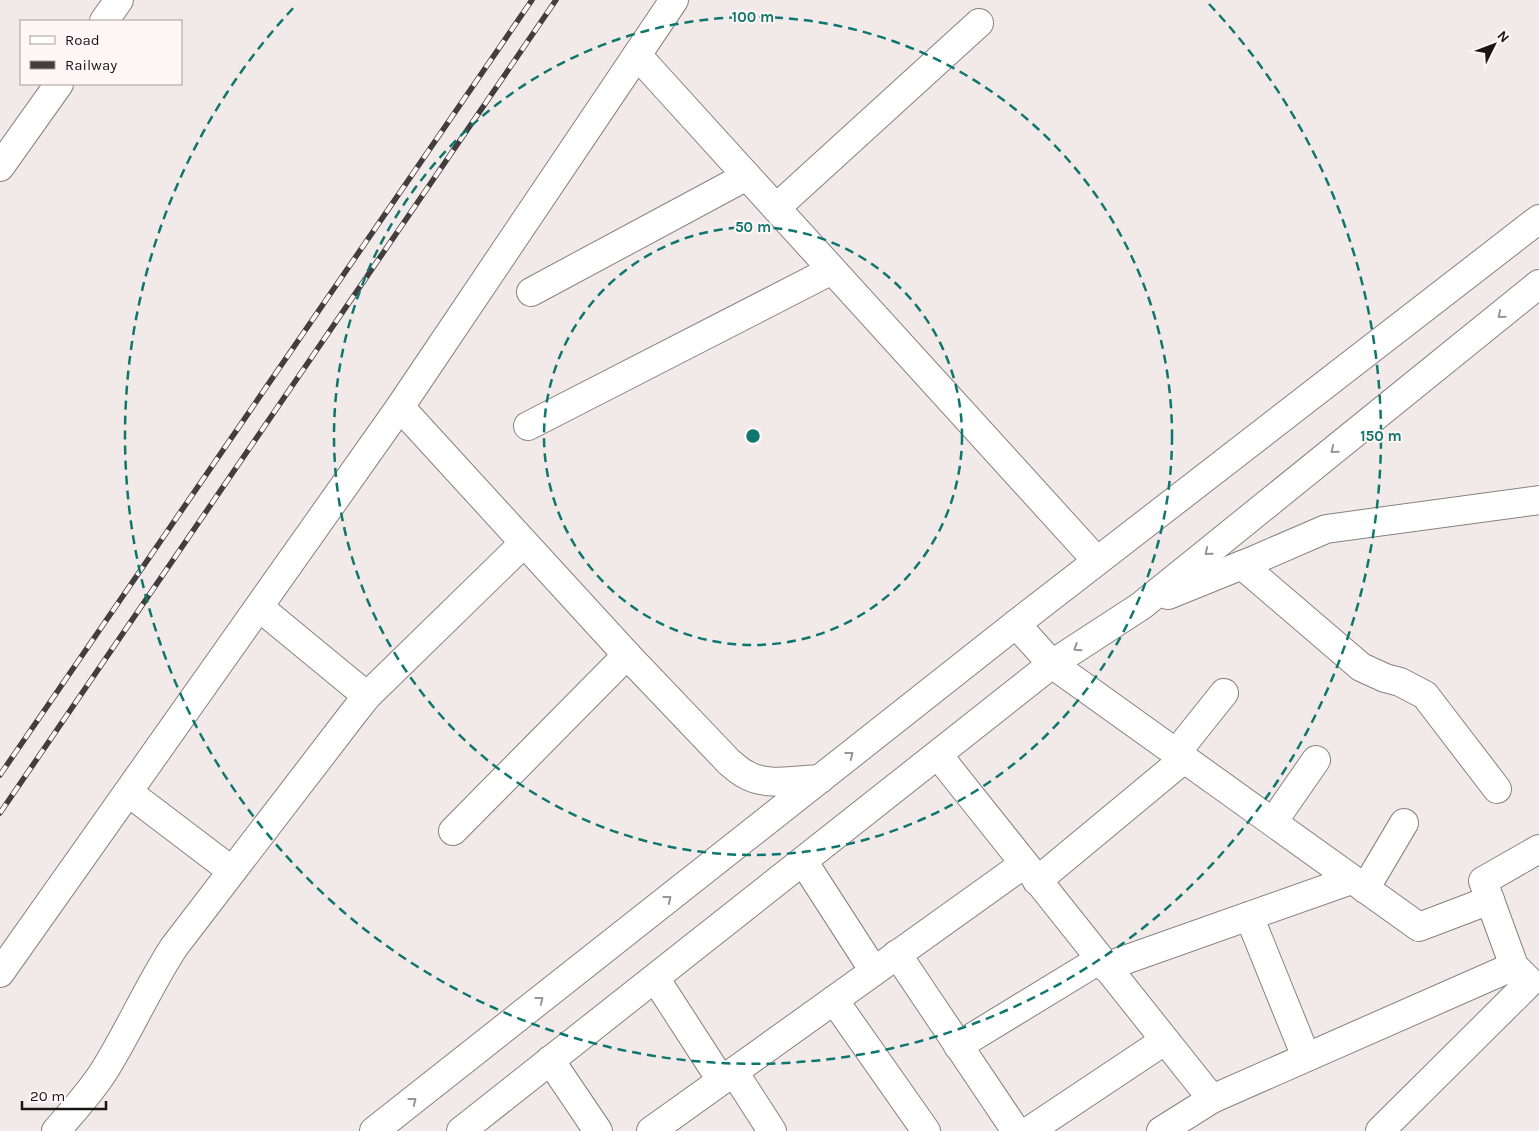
<svg xmlns="http://www.w3.org/2000/svg" width="1539" height="1131" viewBox="0 0 1539 1131" font-family="Karla,sans-serif">
	<style>
		.lines { fill: none; stroke-linecap: round; stroke-linejoin: round }
		.minor-casing { stroke: #888180; stroke-width: 30 }
		.minor { stroke: #fff; stroke-width: 28 }
		.rail-casing { stroke: #413e3d; stroke-width: 5.5 }
		.rail { stroke: #fff7f6; stroke-width: 4; stroke-dasharray: 11; stroke-linecap: butt }
		.oneway { stroke: #979696 }
		.ring { fill: none; stroke: #0f766e; stroke-width: 2.5; stroke-dasharray: 9 6 }
		.centre { fill: #0f766e; stroke: #fff7f6; stroke-width: 2.5 }
		.ring-label { font-size: 15px; text-anchor: middle; font-weight: bold; fill: #0f766e; stroke: #fff7f6; stroke-width: 4; stroke-linejoin: round; paint-order: stroke }
	</style>
	<rect width="100%" height="100%" fill="#f1eae8"/>
	<g class="lines">
		<defs>
			<g id="minor">
				<polyline points="104,21 119,0"/>
				<polyline points="637,55 1097,561"/>
				<polyline points="0,167 59,84"/>
				<polyline points="776,208 979,23"/>
				<polyline points="531,292 747,176"/>
				<path d="M400 407 627 655 729 762C734 766 739 771 745 774 766 787 796 780 820 779"/>
				<polyline points="528,426 832,270"/>
				<polyline points="1242,565 1361,667 1385,678 1400,682 1425,695 1497,789"/>
				<polyline points="1168,595 1252,561 1326,529 1539,500"/>
				<polyline points="259,607 367,696"/>
				<polyline points="1016,624 1052,664 1419,927 1490,900"/>
				<polyline points="1176,753 1224,693"/>
				<polyline points="938,755 1212,1099"/>
				<polyline points="128,792 232,871"/>
				<polyline points="1273,822 1316,760"/>
				<polyline points="453,831 627,655"/>
				<polyline points="803,861 874,971"/>
				<polyline points="1037,881 1184,759"/>
				<polyline points="1365,889 1404,823"/>
				<polyline points="1249,916 1306,1057"/>
				<polyline points="897,954 1016,1131"/>
				<polyline points="1105,967 1351,880"/>
				<polyline points="0,973 400,407 674,0"/>
				<polyline points="655,978 721,1080"/>
				<polyline points="1527,979 1514,966 1483,881 1539,849"/>
				<polyline points="834,1000 926,1131"/>
				<polyline points="958,1046 1099,960"/>
				<polyline points="550,1060 598,1131"/>
				<polyline points="734,1072 772,1131"/>
				<path d="M56 1131C72 1112 90 1093 104 1071 129 1031 148 987 174 947L352 715 367 696 524 543"/>
				<polyline points="374,1131 1016,624 1539,219"/>
				<polyline points="461,1131 1052,664 1141,606 1539,284"/>
				<polyline points="651,1131 1024,864"/>
				<polyline points="1029,1131 1164,1041"/>
				<polyline points="1161,1131 1212,1099 1514,966"/>
				<polyline points="1380,1131 1530,982"/>
			</g>
		</defs>
		<use href="#minor" class="minor-casing"/>
		<use href="#minor" class="minor"/>
		<defs>
			<g id="rail">
				<polyline points="0,775 532,0"/>
				<polyline points="0,813 556,0"/>
			</g>
		</defs>
		<use href="#rail" class="rail-casing"/>
		<use href="#rail" class="rail"/>
	</g>
	<defs><path id="oneway-chevron" d="M-2-3.5L2.5 0L-2 3.5" fill="none" stroke-width="1.6" stroke-linecap="round" stroke-linejoin="round" transform="scale(1.25)"/></defs>
	<g class="oneway">
		<use href="#oneway-chevron" transform="translate(1501 315) rotate(141)"/>
		<use href="#oneway-chevron" transform="translate(1334 450) rotate(141)"/>
		<use href="#oneway-chevron" transform="translate(1208 552) rotate(141)"/>
		<use href="#oneway-chevron" transform="translate(1077 648) rotate(147)"/>
		<use href="#oneway-chevron" transform="translate(850 755) rotate(-38)"/>
		<use href="#oneway-chevron" transform="translate(668 899) rotate(-38)"/>
		<use href="#oneway-chevron" transform="translate(540 1000) rotate(-38)"/>
		<use href="#oneway-chevron" transform="translate(413 1101) rotate(-38)"/>
	</g>
	<g class="ring">
		<circle cx="753" cy="436" r="209"/>
		<circle cx="753" cy="436" r="419"/>
		<path d="M1209 4A628 628 0 1 1 297 4"/>
	</g>
	<circle cx="753" cy="436" r="8" class="centre"/>
	<g class="ring-label">
		<text x="753" y="22">100 m</text>
		<text x="753" y="232">50 m</text>
		<text x="1381" y="441">150 m</text>
	</g>
	<rect x="20" y="20" width="162" height="65" fill="#fff7f6" stroke="#a39d9c"/>
	<rect x="30" y="36" width="25" height="8" fill="#ffffff" stroke="#a39d9c"/>
	<text x="65" y="45" font-size="15" fill="#181615">Road</text>
	<rect x="30" y="61" width="25" height="8" fill="#413e3d" stroke="#a39d9c"/>
	<text x="65" y="70" font-size="15" fill="#181615">Railway</text>
	<g transform="translate(1494 45) rotate(48)" stroke="#fff7f6" stroke-width="4" paint-order="stroke">
	<path d="M0-4L9 19L0 12L-9 19Z" fill="#181615"/>
	<text y="-8" font-size="14" font-weight="bold" text-anchor="middle" fill="#181615">N</text>
	</g>
	<path d="M22 1101v8h84v-8" fill="none" stroke="#181615" stroke-width="2.5"/>
	<text x="30" y="1101" font-size="15" fill="#181615" stroke="#fff7f6" stroke-width="4" paint-order="stroke">20 m</text>
</svg>
